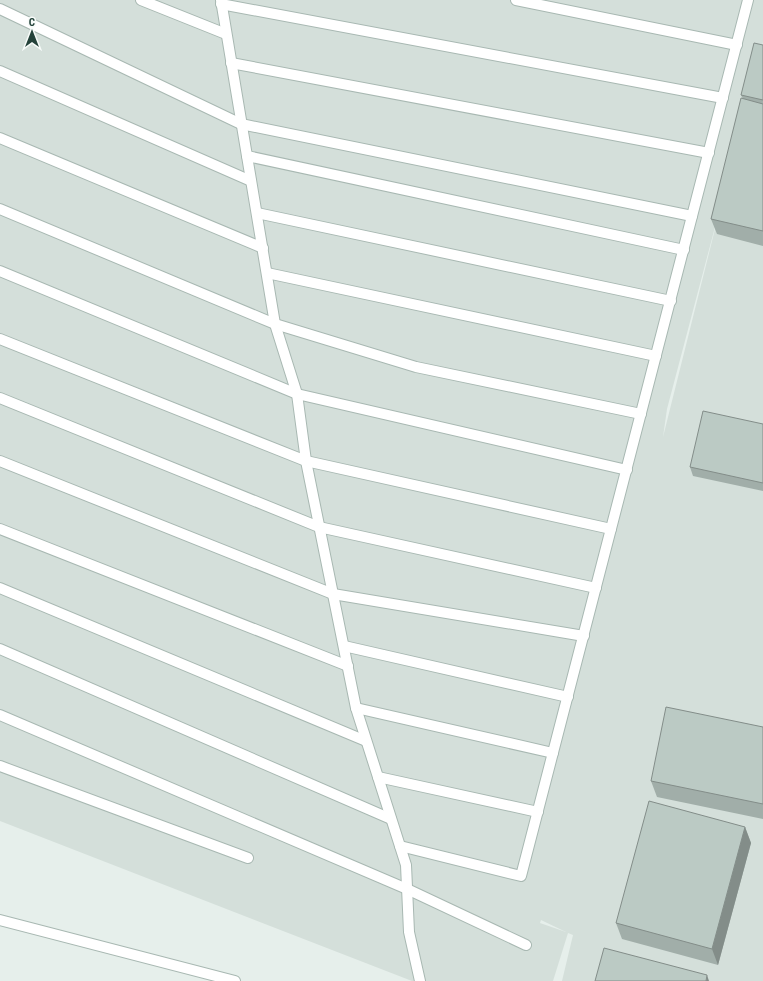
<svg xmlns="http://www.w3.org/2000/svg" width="763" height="981" viewBox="0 0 763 981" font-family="'Roboto Condensed',sans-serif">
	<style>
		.built { fill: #d4dfda; fill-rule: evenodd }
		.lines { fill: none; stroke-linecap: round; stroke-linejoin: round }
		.service-casing { stroke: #a8b8b2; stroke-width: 12 }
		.service { stroke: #fff; stroke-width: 10 }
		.wall { fill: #a1aea9 }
		.shaded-wall { fill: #838d89 }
		.building { fill: #bbcac4; stroke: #838d89 }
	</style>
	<rect width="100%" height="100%" fill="#e6efeb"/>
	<path class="built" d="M0 0H763V42L744 113 763 119V981H562L573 935 568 933 553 981H412L0 821ZM724 193 663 437 667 409ZM541 920 566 932 540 923Z"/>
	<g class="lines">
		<defs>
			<g id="service">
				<polyline points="141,0 226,34"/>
				<polyline points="221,0 275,324 297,394 306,461 356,708 406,865 409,932 420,981"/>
				<polyline points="516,0 737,45"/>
				<polyline points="221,4 723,98"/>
				<polyline points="0,9 241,124 692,216"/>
				<polyline points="231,63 709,153"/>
				<polyline points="0,71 251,181"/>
				<polyline points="0,138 263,248"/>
				<polyline points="247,156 684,250"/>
				<polyline points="0,209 275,324 416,367 641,414"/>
				<polyline points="257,213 671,301"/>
				<polyline points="0,271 297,394 627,470"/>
				<polyline points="267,273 656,356"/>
				<polyline points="0,339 306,461 611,529"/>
				<polyline points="0,398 319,527 596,588"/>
				<polyline points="0,461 333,594 584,636"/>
				<polyline points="0,529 348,666"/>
				<polyline points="0,588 366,741"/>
				<polyline points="344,646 568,697"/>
				<polyline points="0,649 391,819"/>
				<polyline points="356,708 553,753"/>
				<polyline points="0,715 407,889 526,945"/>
				<polyline points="0,766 248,858"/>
				<polyline points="378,777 538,812"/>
				<polyline points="400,846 521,876 748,0"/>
				<polyline points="0,920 235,981"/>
			</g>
		</defs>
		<use href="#service" class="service-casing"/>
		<use href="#service" class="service"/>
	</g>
	<g class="wall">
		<polygon points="763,45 763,246 717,234 711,219 743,99 741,95"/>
		<polygon points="763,424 763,491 693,476 690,467"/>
		<polygon points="763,727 763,819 657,797 651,781"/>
		<polygon points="745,827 751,843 718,965 622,939 616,923"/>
	</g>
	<g class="shaded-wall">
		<polygon points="745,827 751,843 718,965 712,949"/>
		<polygon points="707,975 709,981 706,981"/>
	</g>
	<g class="building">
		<polygon points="754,43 763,45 763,100 741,95"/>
		<polygon points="741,98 763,104 763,231 711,219"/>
		<polygon points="703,411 763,424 763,483 690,467"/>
		<polygon points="666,707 763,727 763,804 651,781"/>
		<polygon points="649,801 745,827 712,949 616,923"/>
		<polygon points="604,948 707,975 706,981 595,981"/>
	</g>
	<g transform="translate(32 32)" stroke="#f7fbf9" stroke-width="3" paint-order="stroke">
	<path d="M0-3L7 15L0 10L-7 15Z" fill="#24423a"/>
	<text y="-6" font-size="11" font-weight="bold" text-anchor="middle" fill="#24423a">С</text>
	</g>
</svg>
